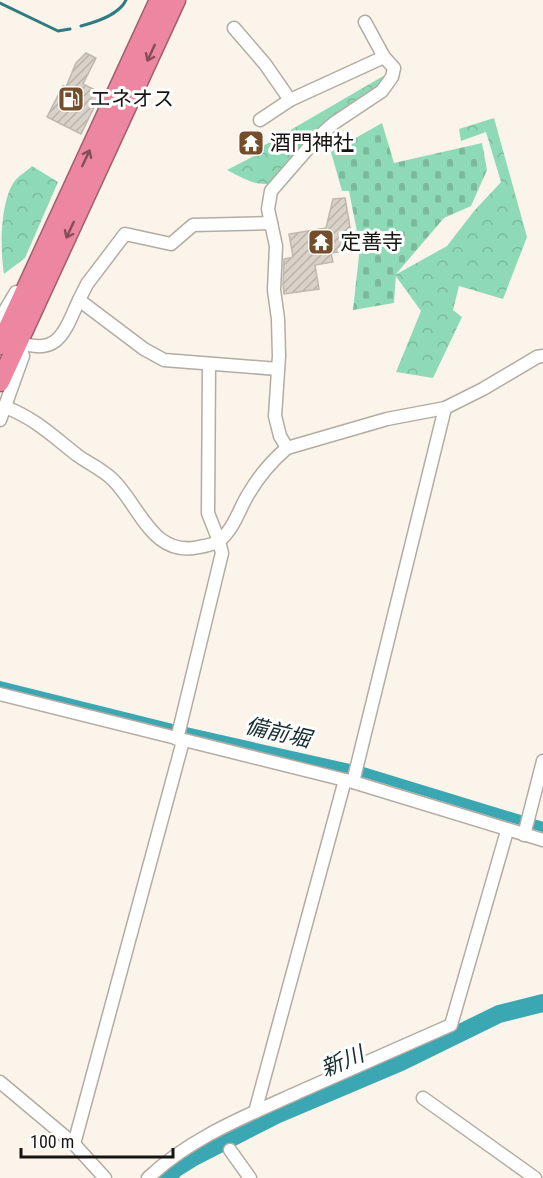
<svg xmlns="http://www.w3.org/2000/svg" width="543" height="1178" viewBox="0 0 543 1178" font-family="'Roboto Condensed','Noto Sans JP',sans-serif">
	<style>
		.forest { fill: url(#forest-crowns) }
		.cemetery { fill: url(#cemetery-stones) }
		.lines { fill: none; stroke-linecap: round; stroke-linejoin: round }
		.stream { stroke: #307b82; stroke-width: 3 }
		.canal { stroke: #3aa7b3; stroke-width: 10 }
		.river { stroke: #3aa7b3; stroke-width: 18 }
		.building { fill: url(#building-hatch); stroke: #beb8af; stroke-width: 1.5 }
		.minor-casing { stroke: #b2aca3; stroke-width: 15 }
		.highway-casing { stroke: #a25e6e; stroke-width: 21 }
		.minor { stroke: #fff; stroke-width: 12 }
		.highway { stroke: #ed86a0; stroke-width: 18 }
		.oneway { stroke: #824e58 }
		.labels { text-anchor: middle; stroke-width: 6; stroke-linejoin: round; paint-order: stroke }
		.poi-label { font-size: 21px; fill: #171511; stroke: #fff; text-anchor: start }
		.water-label { font-size: 22px; font-style: italic; fill: #162e31; stroke: #fff }
	</style>
	<defs>
		<pattern id="forest-crowns" width="20" height="18" patternUnits="userSpaceOnUse" patternTransform="scale(1.5)"><rect width="20" height="18" fill="#8fdab6"/><path d="M2 6a3 3 0 1 1 6 0M12 15a3 3 0 1 1 6 0" fill="none" stroke="#7bba9b"/></pattern>
		<pattern id="cemetery-stones" width="16" height="16" patternUnits="userSpaceOnUse" patternTransform="scale(1.5)"><rect width="16" height="16" fill="#8fdab6"/><path d="M2 7V4a2 2 0 0 1 4 0v3zM10 15v-3a2 2 0 0 1 4 0v3z" fill="#7bba9b"/></pattern>
		<pattern id="building-hatch" width="6" height="6" patternUnits="userSpaceOnUse" patternTransform="scale(1.5)"><rect width="6" height="6" fill="#d8d2c9"/><path d="M-1 1l2-2M0 6l6-6M5 7l2-2" fill="none" stroke="#b9b3ac"/></pattern>
	</defs>
	<rect width="100%" height="100%" fill="#faf4ea"/>
	<g class="forest">
		<path d="M385 75 387 77 378 89 271 183C256 187 241 177 227 170L262 152 263 146Z"/>
		<polygon points="494,118 527,237 503,299 459,286 453,310 462,317 433,378 396,372 421,311 395,275 447,246 474,211 501,182 486,132 461,141 459,129"/>
		<path d="M32 166 58 182 25 258 4 274C0 250 0 203 14 182 18 176 27 171 32 166Z"/>
	</g>
	<polygon class="cemetery" points="382,123 394,163 482,143 487,170 471,206 444,218 396,274 394,303 353,310 360,247 349,191 342,191 331,152"/>
	<g class="lines">
		<g class="stream">
			<polyline points="0,3 58,31 70,29"/>
			<path d="M81 26C96 22 119 15 126 0"/>
		</g>
		<polyline class="canal" points="0,686 185,732 363,772 543,827"/>
		<polyline class="river" points="166,1178 176,1168 192,1158 276,1115 401,1062 499,1014 543,1003"/>
	</g>
	<g class="building">
		<polygon points="86,53 96,58 83,84 101,93 81,134 47,117 63,86 66,87 76,63"/>
		<polygon points="345,198 354,250 331,253 333,262 315,265 319,289 284,294 283,284 284,259 293,257 289,234 326,228 333,199"/>
	</g>
	<g class="lines">
		<defs>
			<g id="minor">
				<polyline points="234,28 265,64 290,100"/>
				<polyline points="260,120 290,100 384,57"/>
				<polyline points="79,300 87,284 125,234 171,244 193,225 271,223"/>
				<polyline points="0,319 16,292"/>
				<path d="M19 342C59 357 65 330 79 300L144 349 164 360 278 369"/>
				<path d="M5 407C33 417 54 437 77 455 88 463 101 469 111 478 139 503 151 558 199 547 205 546 216 544 220 540 234 529 240 507 249 493 259 476 273 460 287 448L387 419 445 408 483 389 537 357 543 356"/>
				<polyline points="0,420 23,356 19,342"/>
				<polyline points="287,448 280,436 275,416 279,356 278,319 274,290 276,246 268,209 271,191 317,138 334,123 382,91 392,77 394,68 384,57 365,22"/>
				<polyline points="0,694 353,782 543,840"/>
				<polyline points="177,739 222,553 219,541 208,513 209,364"/>
				<polyline points="353,782 445,408"/>
				<polyline points="524,835 543,761"/>
				<polyline points="0,1082 74,1144 105,1178"/>
				<polyline points="423,1098 535,1178"/>
				<polyline points="255,1112 345,780"/>
				<polyline points="74,1144 183,741"/>
				<polyline points="230,1150 250,1178"/>
				<path d="M148 1178C190 1138 246 1116 299 1092 350 1070 400 1047 451 1025L507 831"/>
			</g>
			<g id="highway">
				<polyline points="0,345 159,0"/>
				<polyline points="0,382 176,0"/>
			</g>
		</defs>
		<use href="#minor" class="minor-casing"/>
		<use href="#highway" class="highway-casing"/>
		<use href="#minor" class="minor"/>
		<use href="#highway" class="highway"/>
	</g>
	<defs><path id="oneway-shaft" d="M-6 0H5M1.5-3L5.5 0L1.5 3" fill="none" stroke-width="1.6" stroke-linecap="round" stroke-linejoin="round" transform="scale(1.5)"/></defs>
	<g class="oneway">
		<use href="#oneway-shaft" transform="translate(151 53) rotate(115)"/>
		<use href="#oneway-shaft" transform="translate(86 158) rotate(-65)"/>
		<use href="#oneway-shaft" transform="translate(70 230) rotate(115)"/>
	</g>
	<defs>
		<symbol id="fuel-square" viewBox="-11 -11 22 22"><rect x="-9" y="-9" width="18" height="18" rx="4" fill="#744d2b" stroke="#fff"/><path d="M-5.5-6h7V0h2V4h1.3V-2.5L3-4.5l.8-.8L6-3V5H2.5V1h-1V6h-7ZM-4.2-4.7v3.2H.2V-4.7Z" fill="#fff"/></symbol>
		<symbol id="temple-square" viewBox="-11 -11 22 22"><rect x="-9" y="-9" width="18" height="18" rx="4" fill="#744d2b" stroke="#fff"/><path d="M0-6L5-2H3V0L6.5 2.5H4V6H1.5V3h-3V6H-4V2.5H-6.5L-3 0V-2H-5Z" fill="#fff"/></symbol>
	</defs>
	<g fill-rule="evenodd">
		<use href="#fuel-square" x="56" y="84" width="30" height="30"/>
		<use href="#temple-square" x="236" y="128" width="30" height="30"/>
		<use href="#temple-square" x="306" y="227" width="30" height="30"/>
	</g>
	<g class="labels">
		<g class="poi-label">
			<text x="90" y="106">エネオス</text>
			<text x="270" y="150">酒門神社</text>
			<text x="340" y="249">定善寺</text>
		</g>
		<g class="water-label">
			<text transform="translate(278 732) rotate(13)" y="8">備前堀</text>
			<text transform="translate(342 1061) rotate(-23)" y="8">新川</text>
		</g>
	</g>
	<path d="M21 1148v9h152v-9" fill="none" stroke="#171511" stroke-width="3"/>
	<text x="30" y="1148" font-size="18" fill="#171511" stroke="#ffffff" stroke-width="4.5" paint-order="stroke">100 m</text>
</svg>
